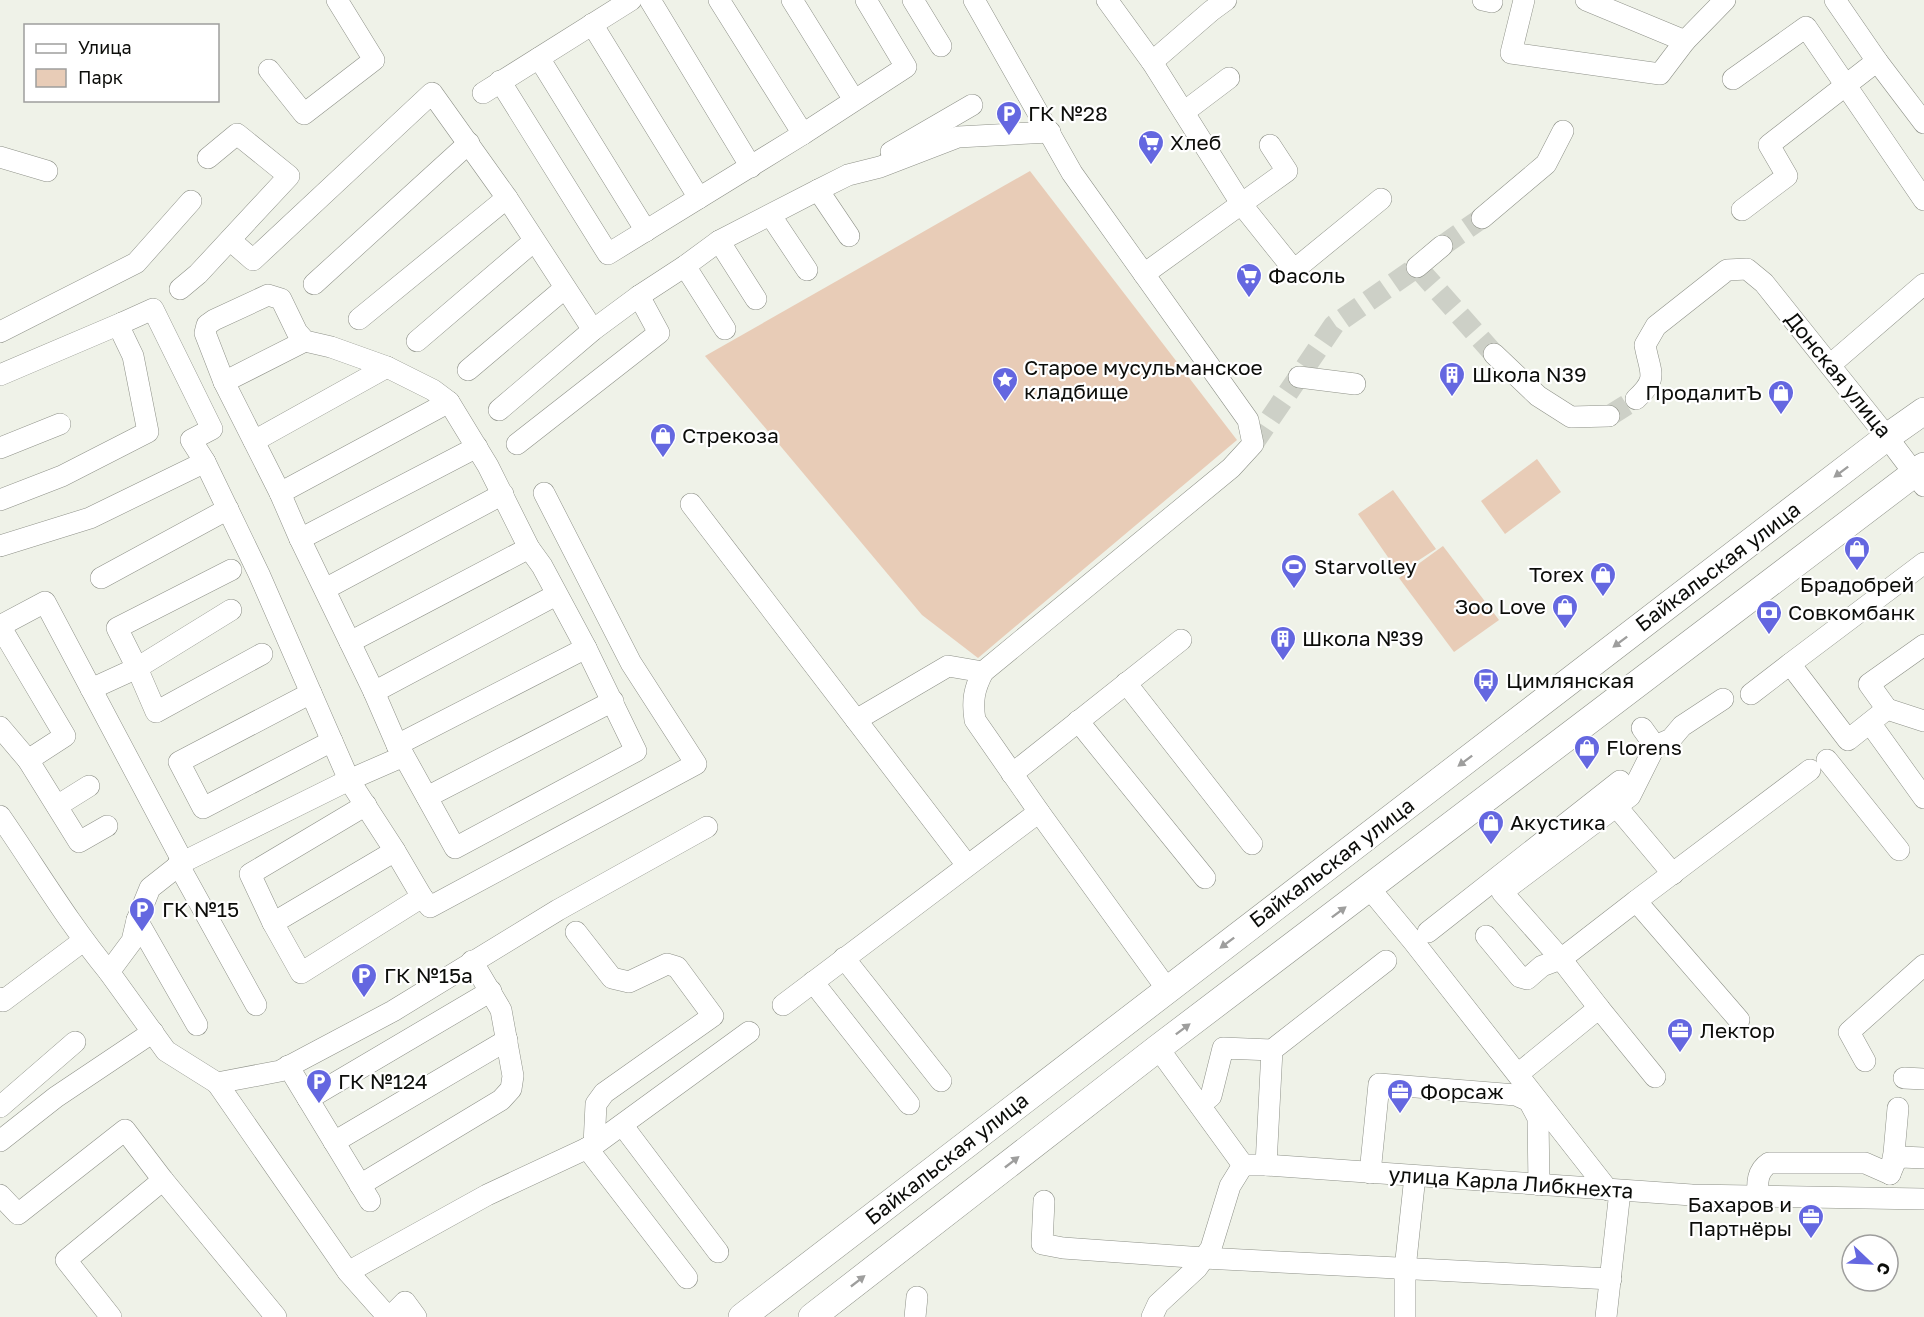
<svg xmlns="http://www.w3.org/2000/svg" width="1924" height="1317" viewBox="0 0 1924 1317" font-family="'Golos Text',sans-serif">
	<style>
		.green { fill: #e8ccb7 }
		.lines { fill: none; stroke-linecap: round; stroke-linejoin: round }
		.minor-tunnel { stroke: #cdd0c7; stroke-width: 21; stroke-dasharray: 21 10; stroke-linecap: butt }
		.minor-casing { stroke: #8e9188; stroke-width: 22 }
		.major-casing { stroke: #8e9188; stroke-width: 28 }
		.minor { stroke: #fff; stroke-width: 21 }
		.major { stroke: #fff; stroke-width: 27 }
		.oneway { fill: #9e9e9d }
		.labels { text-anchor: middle; stroke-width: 4.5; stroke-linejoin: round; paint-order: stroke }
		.poi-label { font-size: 21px; fill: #0c0d0a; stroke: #fff; text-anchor: start }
		.street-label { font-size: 21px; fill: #0c0d0a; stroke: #fff }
	</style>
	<rect width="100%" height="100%" fill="#eff2e8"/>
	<g class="green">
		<polygon points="1030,171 1237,440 978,658 922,615 705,356"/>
		<polygon points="1537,459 1561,492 1505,534 1481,501"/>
		<polygon points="1393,490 1436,549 1399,573 1358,514"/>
		<polygon points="1443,546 1499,620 1454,652 1399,578"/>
	</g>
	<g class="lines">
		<g class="minor-tunnel">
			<polyline points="1442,246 1482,218"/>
			<polyline points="1609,416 1636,399"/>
			<polyline points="1253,444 1334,325 1417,267 1494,354"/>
		</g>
		<defs>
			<g id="minor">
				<polyline points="650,0 751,167"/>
				<polyline points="719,0 803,134"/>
				<polyline points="792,0 854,100"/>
				<polyline points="913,0 941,46"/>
				<path d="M974 0 1072 173 1248 420 1253 444 1231 468 983 672C974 689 972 701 975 720L1039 812 1167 989"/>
				<polyline points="1107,0 1152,62 1242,205 1294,270 1381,199"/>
				<polyline points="1483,0 1492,2"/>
				<polyline points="1524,0 1511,53 1660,74 1685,41 1586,0"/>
				<polyline points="1835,0 1877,61"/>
				<polyline points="592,24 699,198"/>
				<polyline points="1685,41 1725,0"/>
				<polyline points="539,58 646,231"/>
				<polyline points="1152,62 1211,11 1226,0"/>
				<polyline points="269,70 304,114 374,60 337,0"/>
				<polyline points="1733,79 1806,27 1924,200"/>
				<polyline points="500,81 608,254 803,134 906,67 866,0"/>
				<polyline points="483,93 631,0"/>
				<polyline points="1184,112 1229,78"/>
				<polyline points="891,152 972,105"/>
				<polyline points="0,157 47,171"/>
				<polyline points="818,190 849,236"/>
				<polyline points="1742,210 1787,176 1769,145 1877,61 1924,123"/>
				<polyline points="771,216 807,270"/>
				<polyline points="1482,218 1546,164 1563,131"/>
				<polyline points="230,240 253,260 432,93 507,198 593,330"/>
				<polyline points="719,241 756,299"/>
				<polyline points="685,266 725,329"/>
				<polyline points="1417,267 1442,246"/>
				<polyline points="1144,274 1287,171 1270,145"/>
				<polyline points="314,284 469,143"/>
				<polyline points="180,289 198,274 289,176 237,134 208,158"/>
				<polyline points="359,319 507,198"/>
				<polyline points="0,332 136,263 191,201"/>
				<polyline points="417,341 534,241"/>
				<polyline points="1494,354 1538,396 1571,417 1609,416"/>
				<polyline points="1830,365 1924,284"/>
				<polyline points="468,370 565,288"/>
				<polyline points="0,375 122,323"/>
				<polyline points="1299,377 1355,384"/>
				<polyline points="224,382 305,341"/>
				<path d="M1636 399C1659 378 1650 373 1645 345L1656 326 1727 270 1747 269 1764 283 1887 437 1924 486"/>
				<polyline points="499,410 593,330 639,296 685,266 719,241 818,190 848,175 880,167 958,137 1050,132"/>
				<polyline points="254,441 387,367"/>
				<polyline points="517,444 659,333 639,296"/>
				<polyline points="0,448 60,424"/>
				<polyline points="280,493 449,402"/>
				<polyline points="0,500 62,476 148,432 133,356 121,331 122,323 153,309 212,429 191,440 205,462 259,574 349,780 395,851 422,897"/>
				<polyline points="691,504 967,865"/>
				<polyline points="300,539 477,447"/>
				<polyline points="0,546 90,518 205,462"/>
				<polyline points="1924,563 1790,664 1848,740 1887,709 1924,721"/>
				<polyline points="231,570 117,628 137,668 156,712 262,654"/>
				<polyline points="101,578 228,509"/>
				<polyline points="325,589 503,494"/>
				<polyline points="0,626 45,602 183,862 150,888 137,920 132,941 109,972 166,1051 217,1083 280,1071 393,1011 558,910 707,827"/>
				<polyline points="0,626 65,736 28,760"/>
				<polyline points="350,642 529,548"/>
				<polyline points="1126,683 1252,844"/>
				<polyline points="91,689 137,668 231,610"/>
				<polyline points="374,692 556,595"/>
				<polyline points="311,693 179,762 203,808 332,741"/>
				<polyline points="1751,694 1790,664"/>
				<polyline points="1887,709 1869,684 1924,645"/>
				<polyline points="856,720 948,666 983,672"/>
				<polyline points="1078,721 1205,878"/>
				<polyline points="1870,723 1924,798"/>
				<polyline points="0,727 28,760 79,842 107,826"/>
				<polyline points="1642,728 1655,746"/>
				<polyline points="397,745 586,648"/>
				<polyline points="1827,760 1899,850"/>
				<polyline points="1012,774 1181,640"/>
				<polyline points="427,797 613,701"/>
				<polyline points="366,805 250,874 273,923 301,973 422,897 430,907 696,764 631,663 544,493"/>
				<polyline points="57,806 89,786"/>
				<polyline points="1616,806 1673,874"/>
				<path d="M0 816C36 868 69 924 109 972"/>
				<polyline points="183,862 349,780 404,756 397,745 374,692 300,539 280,493 224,382 205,333 207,325 214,320 268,295 281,299 297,332 305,341 331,347 387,367 433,390 449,402 488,466 529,548 542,566 586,648 636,751 455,848 404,756"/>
				<polyline points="178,864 256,1005"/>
				<polyline points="1370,889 1413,941 1608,1190"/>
				<polyline points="1636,901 1810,770"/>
				<polyline points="137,920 197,1025"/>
				<polyline points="273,923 395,851"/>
				<polyline points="576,932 612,978 629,982 667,964 677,967 713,1016 604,1093 596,1104 594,1145"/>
				<polyline points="1428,932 1620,781"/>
				<polyline points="1486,936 1520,977 1527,979 1542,966 1561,959 1636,901 1739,1020"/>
				<polyline points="844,958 941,1081"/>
				<polyline points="813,982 909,1104"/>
				<polyline points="0,998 3,1001 83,941"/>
				<polyline points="783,1005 1039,812"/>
				<polyline points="1599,1008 1561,959 1502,892 1630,796 1655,746 1671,739 1682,726 1723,699"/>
				<polyline points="1158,1048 1243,1165 1266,1165 1692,1195 1924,1199"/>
				<polyline points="1865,1061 1849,1032 1924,965"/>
				<polyline points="288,1066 370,1201"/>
				<polyline points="1518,1074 1599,1008 1655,1077"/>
				<polyline points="1904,1078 1924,1079"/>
				<polyline points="217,1083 348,1272 388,1317"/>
				<polyline points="308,1099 491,991"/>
				<polyline points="1200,1105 1211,1096 1223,1048 1272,1050 1386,961"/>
				<polyline points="0,1107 75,1042"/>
				<polyline points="623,1126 718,1252"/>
				<polyline points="0,1141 56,1097 153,1032"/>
				<polyline points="334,1142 507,1040"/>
				<polyline points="587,1148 687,1278"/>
				<polyline points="1266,1165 1272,1050"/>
				<polyline points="1370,1173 1379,1084 1516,1095 1529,1101 1538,1118 1539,1185"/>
				<polyline points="1890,1174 1895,1162 1901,1157 1924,1158"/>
				<polyline points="360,1185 501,1100 511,1089 513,1076 501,1010 472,961"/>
				<polyline points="0,1195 18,1214 125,1130 163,1180 276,1317"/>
				<path d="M1758 1196C1757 1183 1757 1171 1769 1163H1865L1890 1174 1894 1153 1898 1108"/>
				<polyline points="1044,1201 1042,1244 1063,1248 1204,1258 1611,1279"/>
				<polyline points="348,1272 487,1195 594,1145 749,1032"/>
				<polyline points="111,1317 66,1260 163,1180"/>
				<polyline points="390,1317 405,1302 416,1317"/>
				<polyline points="915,1317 917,1297"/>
				<polyline points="1152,1317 1158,1304 1197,1268 1211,1248 1230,1186 1243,1165"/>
				<polyline points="1405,1317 1405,1269 1415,1176"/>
				<polyline points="1606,1317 1620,1191"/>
			</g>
			<g id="major">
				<polyline points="742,1317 1887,437 1924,411"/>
				<polyline points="812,1317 1158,1048 1924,466"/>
			</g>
		</defs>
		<use href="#minor" class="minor-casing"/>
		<use href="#major" class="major-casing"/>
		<use href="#minor" class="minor"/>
		<use href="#major" class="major"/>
	</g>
	<defs><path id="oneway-solid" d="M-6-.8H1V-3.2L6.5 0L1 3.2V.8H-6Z" transform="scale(1.5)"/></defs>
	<g class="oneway">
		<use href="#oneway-solid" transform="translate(1841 472) rotate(143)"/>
		<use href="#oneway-solid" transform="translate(1620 642) rotate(143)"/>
		<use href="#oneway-solid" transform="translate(1465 761) rotate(143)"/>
		<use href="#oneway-solid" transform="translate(1339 912) rotate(-37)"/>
		<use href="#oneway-solid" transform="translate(1227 943) rotate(143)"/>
		<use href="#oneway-solid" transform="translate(1183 1029) rotate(-37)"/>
		<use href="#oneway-solid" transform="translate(1012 1162) rotate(-38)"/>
		<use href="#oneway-solid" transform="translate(858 1281) rotate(-38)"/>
	</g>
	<defs>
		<symbol id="parking-pin" viewBox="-11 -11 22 30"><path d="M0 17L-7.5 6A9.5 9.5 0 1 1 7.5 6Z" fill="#6467e0" stroke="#fff"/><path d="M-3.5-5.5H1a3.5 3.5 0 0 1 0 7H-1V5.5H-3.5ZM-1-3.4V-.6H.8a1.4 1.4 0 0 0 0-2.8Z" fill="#fff"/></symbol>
		<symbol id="supermarket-pin" viewBox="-11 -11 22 30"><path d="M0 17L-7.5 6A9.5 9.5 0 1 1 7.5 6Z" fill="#6467e0" stroke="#fff"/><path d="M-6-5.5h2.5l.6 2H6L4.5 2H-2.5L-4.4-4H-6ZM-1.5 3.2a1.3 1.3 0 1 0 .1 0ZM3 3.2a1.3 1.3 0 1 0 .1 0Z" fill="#fff"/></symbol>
		<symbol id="building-pin" viewBox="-11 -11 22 30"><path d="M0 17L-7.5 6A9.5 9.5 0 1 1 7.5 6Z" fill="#6467e0" stroke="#fff"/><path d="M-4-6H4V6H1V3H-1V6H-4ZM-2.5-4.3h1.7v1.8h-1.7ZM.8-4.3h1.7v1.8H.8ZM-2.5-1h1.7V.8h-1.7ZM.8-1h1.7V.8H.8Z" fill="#fff"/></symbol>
		<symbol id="sight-pin" viewBox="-11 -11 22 30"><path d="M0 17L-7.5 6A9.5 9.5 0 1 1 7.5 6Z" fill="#6467e0" stroke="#fff"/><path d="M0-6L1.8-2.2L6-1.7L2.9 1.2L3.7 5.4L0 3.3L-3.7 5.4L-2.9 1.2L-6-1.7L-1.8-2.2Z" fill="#fff"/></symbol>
		<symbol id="shop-pin" viewBox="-11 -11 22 30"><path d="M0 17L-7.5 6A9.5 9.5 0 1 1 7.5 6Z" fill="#6467e0" stroke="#fff"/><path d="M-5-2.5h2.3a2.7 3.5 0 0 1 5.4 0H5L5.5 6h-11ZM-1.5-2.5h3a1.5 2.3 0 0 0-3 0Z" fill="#fff"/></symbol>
		<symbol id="stadium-pin" viewBox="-11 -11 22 30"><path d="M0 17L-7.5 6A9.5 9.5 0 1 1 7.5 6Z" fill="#6467e0" stroke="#fff"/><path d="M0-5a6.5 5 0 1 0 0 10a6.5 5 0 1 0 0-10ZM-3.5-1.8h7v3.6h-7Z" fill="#fff"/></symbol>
		<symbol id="bank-pin" viewBox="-11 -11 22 30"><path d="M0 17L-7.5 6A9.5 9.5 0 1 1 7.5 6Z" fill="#6467e0" stroke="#fff"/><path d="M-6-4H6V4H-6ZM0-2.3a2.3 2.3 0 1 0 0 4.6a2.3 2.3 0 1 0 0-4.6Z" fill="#fff"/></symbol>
		<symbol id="bus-pin" viewBox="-11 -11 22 30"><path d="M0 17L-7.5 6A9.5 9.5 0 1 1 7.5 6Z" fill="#6467e0" stroke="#fff"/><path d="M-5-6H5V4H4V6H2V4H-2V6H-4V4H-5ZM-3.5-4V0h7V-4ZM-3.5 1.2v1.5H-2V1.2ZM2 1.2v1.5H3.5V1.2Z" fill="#fff"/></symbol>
		<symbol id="office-pin" viewBox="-11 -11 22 30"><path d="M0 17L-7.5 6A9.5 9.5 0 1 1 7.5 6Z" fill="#6467e0" stroke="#fff"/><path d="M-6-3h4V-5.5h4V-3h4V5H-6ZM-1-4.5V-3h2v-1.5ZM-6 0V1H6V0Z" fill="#fff"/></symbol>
	</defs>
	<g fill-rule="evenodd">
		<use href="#parking-pin" x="994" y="99" width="30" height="40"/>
		<use href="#supermarket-pin" x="1136" y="128" width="30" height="40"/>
		<use href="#supermarket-pin" x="1234" y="261" width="30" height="40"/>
		<use href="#building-pin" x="1437" y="360" width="30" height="40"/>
		<use href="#sight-pin" x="990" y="365" width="30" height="40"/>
		<use href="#shop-pin" x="1766" y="378" width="30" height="40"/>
		<use href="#shop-pin" x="648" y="421" width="30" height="40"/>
		<use href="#shop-pin" x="1842" y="534" width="30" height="40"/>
		<use href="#stadium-pin" x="1279" y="552" width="30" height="40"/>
		<use href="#shop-pin" x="1588" y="560" width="30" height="40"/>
		<use href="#shop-pin" x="1550" y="592" width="30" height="40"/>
		<use href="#bank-pin" x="1754" y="598" width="30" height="40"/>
		<use href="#building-pin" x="1268" y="624" width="30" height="40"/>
		<use href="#bus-pin" x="1471" y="666" width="30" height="40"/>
		<use href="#shop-pin" x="1572" y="733" width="30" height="40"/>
		<use href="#shop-pin" x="1476" y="808" width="30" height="40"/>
		<use href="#parking-pin" x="127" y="895" width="30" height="40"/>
		<use href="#parking-pin" x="349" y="961" width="30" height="40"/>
		<use href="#office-pin" x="1665" y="1016" width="30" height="40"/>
		<use href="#parking-pin" x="304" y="1067" width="30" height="40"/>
		<use href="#office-pin" x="1385" y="1077" width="30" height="40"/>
		<use href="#office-pin" x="1796" y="1202" width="30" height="40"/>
	</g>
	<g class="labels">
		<g class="poi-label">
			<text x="1028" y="121">ГК №28</text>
			<text x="1170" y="150">Хлеб</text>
			<text x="1268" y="283">Фасоль</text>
			<text x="1024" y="375">Старое мусульманское<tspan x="1024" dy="24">кладбище</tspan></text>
			<text x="1472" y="382">Школа N39</text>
			<text x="1762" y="400" text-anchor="end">ПродалитЪ</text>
			<text x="682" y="443">Стрекоза</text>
			<text x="1314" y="574">Starvolley</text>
			<text x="1584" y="582" text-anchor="end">Torex</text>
			<text x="1857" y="592" text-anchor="middle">Брадобрей</text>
			<text x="1546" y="614" text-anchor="end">Зоо Love</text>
			<text x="1788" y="620">Совкомбанк</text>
			<text x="1302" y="646">Школа №39</text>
			<text x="1506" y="688">Цимлянская</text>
			<text x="1606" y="755">Florens</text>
			<text x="1510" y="830">Акустика</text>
			<text x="162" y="917">ГК №15</text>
			<text x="384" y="983">ГК №15а</text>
			<text x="1700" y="1038">Лектор</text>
			<text x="338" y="1089">ГК №124</text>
			<text x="1420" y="1099">Форсаж</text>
			<text x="1792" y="1212" text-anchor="end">Бахаров и<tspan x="1792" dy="24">Партнёры</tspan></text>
		</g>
		<g class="street-label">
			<text transform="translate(1838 375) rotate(51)" y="7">Донская улица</text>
			<text transform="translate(1718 567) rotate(-37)" y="7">Байкальская улица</text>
			<text transform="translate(1332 863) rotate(-37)" y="7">Байкальская улица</text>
			<text transform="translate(947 1159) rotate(-38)" y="7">Байкальская улица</text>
			<text transform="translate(1511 1183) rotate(4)" y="7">улица Карла Либкнехта</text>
		</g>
	</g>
	<rect x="24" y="24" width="195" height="78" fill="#ffffff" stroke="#9e9e9d" stroke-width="1.5"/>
	<rect x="36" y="44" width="30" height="9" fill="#ffffff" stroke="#9e9e9d" stroke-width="1.5"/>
	<text x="78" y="54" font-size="18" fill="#0c0d0a">Улица</text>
	<rect x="36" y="69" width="30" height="18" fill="#e8ccb7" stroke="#9e9e9d" stroke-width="1.5"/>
	<text x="78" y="84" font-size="18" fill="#0c0d0a">Парк</text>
	<g transform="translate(1870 1263) rotate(113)"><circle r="28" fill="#ffffff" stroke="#9e9e9d" stroke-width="1.5"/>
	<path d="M0-4.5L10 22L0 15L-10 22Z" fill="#6467e0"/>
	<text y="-9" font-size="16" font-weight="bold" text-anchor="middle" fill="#0c0d0a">С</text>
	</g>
</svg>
